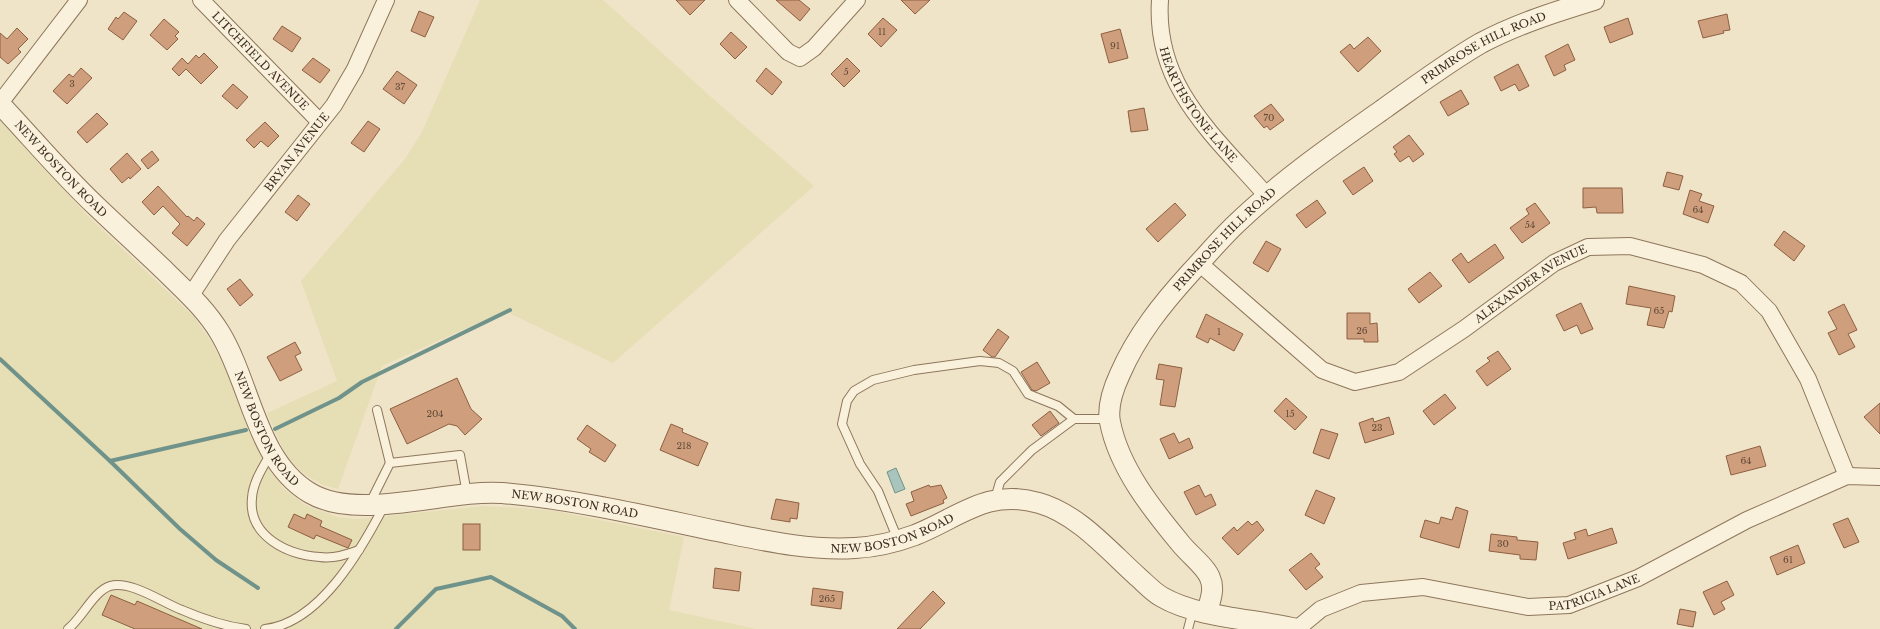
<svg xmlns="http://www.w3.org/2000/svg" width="1880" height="629" viewBox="0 0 1880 629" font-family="'Libre Baskerville',serif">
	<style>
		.farmland { fill: #e6deb5 }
		.water { fill: #a9c4bc; stroke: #6f938a }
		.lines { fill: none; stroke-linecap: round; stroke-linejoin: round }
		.stream { stroke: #6f938a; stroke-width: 4 }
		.building { fill: #cf9f7d; stroke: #8d5f41 }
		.service-casing { stroke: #8d765c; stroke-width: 10 }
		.minor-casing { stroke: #8d765c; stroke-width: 18 }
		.tertiary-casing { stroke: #8d765c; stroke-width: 22 }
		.service { stroke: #faf1dc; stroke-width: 8 }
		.minor { stroke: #faf1dc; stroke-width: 16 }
		.tertiary { stroke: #faf1dc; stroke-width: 20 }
		.labels { text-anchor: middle; stroke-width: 3; stroke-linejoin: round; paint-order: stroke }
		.number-label { font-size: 9px; fill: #624a37 }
		.street-label { font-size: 11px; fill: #3d2e20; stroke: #f7eed8 }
	</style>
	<rect width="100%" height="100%" fill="#f0e4c8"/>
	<g class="farmland">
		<polygon points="480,0 603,0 719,104 814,186 613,363 505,311 382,366 338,489 323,485 307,476 293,464 285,454 267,413 337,381 301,281 405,159 422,132"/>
		<polygon points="0,121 86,214 194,317 212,343 229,376 260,453 269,469 283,488 305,505 338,517 356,519 483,506 522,508 555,511 684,537 669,610 756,629 0,629"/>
	</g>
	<polygon class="water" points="896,468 905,489 895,493 887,472"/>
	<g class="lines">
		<g class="stream">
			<polyline points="0,359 110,461 246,430"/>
			<polyline points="275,429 339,398 362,382 510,310"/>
			<polyline points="110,461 180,529 216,560 258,588"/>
			<polyline points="396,629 436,589 491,577 562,616 575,629"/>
		</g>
	</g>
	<g class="building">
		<polygon points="676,0 705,0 690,15"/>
		<polygon points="776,0 799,0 810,9 800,21"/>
		<polygon points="901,0 930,0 915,14"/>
		<polygon points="419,11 434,17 425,37 411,31"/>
		<polygon points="124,12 137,21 123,40 108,29 116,17 118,19"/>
		<polygon points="1727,14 1730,30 1723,31 1724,33 1703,38 1698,21"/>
		<polygon points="883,18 897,30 881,47 868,34"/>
		<polygon points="1628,18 1633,34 1610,43 1604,27"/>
		<polygon points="164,19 179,32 175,36 178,39 167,50 150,35"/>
		<polygon points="282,26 301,38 292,52 273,39"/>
		<polygon points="17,28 28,39 18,49 21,52 8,64 0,57 0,33 7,39"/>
		<polygon points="1120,29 1128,58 1109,63 1101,34"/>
		<polygon points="731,32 747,47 735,59 720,44"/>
		<polygon points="1368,37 1381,51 1358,72 1340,52 1350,44 1354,49"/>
		<polygon points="1568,44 1575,60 1564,65 1566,70 1554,76 1545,56"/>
		<polygon points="204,53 218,67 201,84 186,69 179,76 172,69 182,58 188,64 196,55 199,58"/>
		<polygon points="313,58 330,70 320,83 302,70"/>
		<polygon points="847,58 860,71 844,87 831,74"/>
		<polygon points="1518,64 1529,86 1519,91 1515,84 1501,91 1494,77"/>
		<polygon points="81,68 92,78 67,104 53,91 69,74 73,77"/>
		<polygon points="766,68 782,82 772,95 756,81"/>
		<polygon points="397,71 417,85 404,104 383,89"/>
		<polygon points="233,84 248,97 237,109 222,96"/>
		<polygon points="1461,90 1469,104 1448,116 1440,102"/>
		<polygon points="1271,104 1284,120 1270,130 1267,126 1264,128 1254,116"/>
		<polygon points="1144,108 1148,130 1131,132 1128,111"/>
		<polygon points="97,113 108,124 87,143 77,132"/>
		<polygon points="368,121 380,129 364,152 351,143"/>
		<polygon points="265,122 279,136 268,147 261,141 254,148 246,140"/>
		<polygon points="1409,135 1424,154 1413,162 1409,156 1400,162 1394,154 1397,152 1393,147"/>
		<polygon points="152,151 159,160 148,169 141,160"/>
		<polygon points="127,153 141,169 130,179 129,177 122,183 110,169"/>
		<polygon points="1364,167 1373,181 1353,195 1343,181"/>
		<polygon points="1667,172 1683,176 1679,190 1663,186"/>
		<polygon points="158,186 187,217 188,216 194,221 197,217 205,224 187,246 172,233 180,224 163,206 154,215 142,202"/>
		<polygon points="1583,188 1622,188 1623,213 1597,213 1596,207 1583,208"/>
		<polygon points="1690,190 1702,194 1699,201 1714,206 1708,223 1683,214"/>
		<polygon points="298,195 310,204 297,221 285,212"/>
		<polygon points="1317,200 1326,213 1306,228 1296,215"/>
		<polygon points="1175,203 1186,215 1158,242 1146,229"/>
		<polygon points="1535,203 1550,223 1522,243 1510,228 1529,214 1526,209"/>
		<polygon points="1784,231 1805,246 1794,261 1774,245"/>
		<polygon points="1266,241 1281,249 1268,272 1253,263"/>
		<polygon points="1495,244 1504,258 1469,283 1452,260 1461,253 1468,263"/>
		<polygon points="1430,272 1442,286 1419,303 1408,289"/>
		<polygon points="240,279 253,295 240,306 227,289"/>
		<polygon points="1629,286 1675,296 1672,312 1669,311 1664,328 1647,325 1651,308 1626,304"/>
		<polygon points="1581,303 1593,329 1581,334 1577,325 1564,331 1556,315"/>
		<polygon points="1844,304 1857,330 1848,334 1855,347 1839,355 1828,333 1837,329 1828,312"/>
		<polygon points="1347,313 1370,313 1370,324 1377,323 1378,342 1364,342 1364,339 1347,339"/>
		<polygon points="1206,314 1243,334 1234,351 1210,338 1208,343 1196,337"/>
		<polygon points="998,329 1009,337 995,357 992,357 983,350"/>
		<polygon points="295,342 301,353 295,356 302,370 280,381 267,357"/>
		<polygon points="1498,351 1511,369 1487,386 1476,371 1490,361 1487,358"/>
		<polygon points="1037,362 1050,383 1036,391 1032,390 1021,372"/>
		<polygon points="1159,364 1182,368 1175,407 1160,405 1164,380 1156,379"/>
		<polygon points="457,378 471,409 482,419 465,435 457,426 449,424 407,444 390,409"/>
		<polygon points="1445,394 1456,408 1434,425 1423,411"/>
		<polygon points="1286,398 1307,417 1295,430 1274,411"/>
		<polygon points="1880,403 1880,434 1864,417"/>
		<polygon points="1050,411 1059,423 1041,436 1032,425"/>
		<polygon points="1389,417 1394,434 1365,443 1359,423 1373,418 1374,422"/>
		<polygon points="671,424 683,429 682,432 708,443 698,466 660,450"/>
		<polygon points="587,425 616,445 605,462 589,452 591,449 577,439"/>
		<polygon points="1321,429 1338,434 1329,459 1313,453"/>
		<polygon points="1174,433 1179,443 1189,438 1193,448 1169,459 1160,439"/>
		<polygon points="1760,446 1766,466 1731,475 1726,456"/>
		<polygon points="929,485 930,487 941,485 947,498 943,500 944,503 911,516 906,504 914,501 911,492"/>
		<polygon points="1199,485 1205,497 1211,494 1216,505 1196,515 1184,492"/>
		<polygon points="1316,490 1335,498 1324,524 1305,515"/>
		<polygon points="776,499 799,503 797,519 790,518 790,522 771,519"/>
		<polygon points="1456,507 1468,511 1459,548 1420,537 1425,520 1439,524 1441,517 1452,520"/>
		<polygon points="294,514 305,519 307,514 322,521 320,526 352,540 348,548 316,535 314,539 288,527"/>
		<polygon points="1848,518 1859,542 1844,548 1833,524"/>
		<polygon points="1248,521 1252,525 1257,521 1264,530 1238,555 1222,538 1234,527 1237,531"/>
		<rect x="463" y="524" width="17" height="26"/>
		<polygon points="1612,528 1617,543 1568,559 1563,543 1576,539 1574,533 1586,529 1588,536"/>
		<polygon points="1491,534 1517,537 1517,540 1538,542 1536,560 1520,559 1520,555 1489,551"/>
		<polygon points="1798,545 1805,563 1777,575 1770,557"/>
		<polygon points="1311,553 1320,564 1315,568 1323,577 1306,590 1289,570"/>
		<polygon points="715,568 741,572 739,591 713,588"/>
		<polygon points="1727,581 1734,595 1721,602 1725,609 1714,615 1703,592"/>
		<polygon points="813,588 843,592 841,609 811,605"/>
		<polygon points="933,591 945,603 920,629 897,629"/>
		<polygon points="111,595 135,605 137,601 202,629 135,629 102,615"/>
		<polygon points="1680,609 1696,612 1693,627 1677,624"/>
	</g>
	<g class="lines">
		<defs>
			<g id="service">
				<polyline points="377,410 390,463"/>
				<path d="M271 453C263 467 253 482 252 498 248 536 287 555 320 557 333 559 346 555 359 550"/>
				<polyline points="995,499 1000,482 1032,450 1074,419 1109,419"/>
				<polyline points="370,503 390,463 460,455 467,494"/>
				<polyline points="898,540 878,491 860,464 842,424 847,401 854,391 873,380 914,370 980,361 999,363 1013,371 1028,394 1058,406 1074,419"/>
				<path d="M68 629C82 618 94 591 110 586 131 580 163 603 182 610 203 619 223 626 246 629"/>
				<path d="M265 629C320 623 361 550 384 506"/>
				<polyline points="1188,629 1193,610"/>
			</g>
			<g id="minor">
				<path id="s1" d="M201 0 320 122"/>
				<polyline points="737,0 788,52 800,58 814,48 857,0"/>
				<path id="s2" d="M1160 0C1154 87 1215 136 1267 196"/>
				<polyline points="0,103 79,0"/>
				<path id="s3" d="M1199 263 1322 370 1355 382 1399 372 1464 329 1554 263 1588 247 1630 246 1703 265 1741 283 1769 311 1808 379 1847 476"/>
				<path id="s4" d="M191 295 227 240 334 105 355 69 386 0"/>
				<path id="s5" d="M1297 629 1321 609 1361 593 1423 587 1528 607 1569 605 1638 578 1747 520 1847 476 1880 477"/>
			</g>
			<g id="tertiary">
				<path id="s6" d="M0 104C32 138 62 174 96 206 118 227 141 248 164 270 184 290 205 308 220 333 251 384 256 461 310 493 359 522 447 489 502 493 574 499 646 516 717 531 762 540 808 551 855 548 875 547 896 542 915 535 960 517 987 488 1039 503 1078 514 1109 551 1138 577 1145 583 1153 592 1162 597 1198 618 1256 619 1297 629"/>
				<path id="s7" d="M1207 612C1210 601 1215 589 1210 578 1206 567 1189 554 1181 544 1152 509 1119 468 1110 422 1107 406 1113 389 1120 374 1137 335 1162 304 1191 272 1206 256 1221 238 1237 223 1282 180 1334 144 1385 108 1416 86 1448 62 1481 43 1517 24 1555 12 1594 0"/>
			</g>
		</defs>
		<use href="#service" class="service-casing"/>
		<use href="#minor" class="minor-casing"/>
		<use href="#tertiary" class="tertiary-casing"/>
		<use href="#service" class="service"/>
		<use href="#minor" class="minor"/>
		<use href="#tertiary" class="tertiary"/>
	</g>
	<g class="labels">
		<g class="number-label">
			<text x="882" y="35">11</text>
			<text x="1115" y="49">91</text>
			<text x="846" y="75">5</text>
			<text x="72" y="87">3</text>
			<text x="400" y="90">37</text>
			<text x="1269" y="121">70</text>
			<text x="1698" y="213">64</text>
			<text x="1530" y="228">54</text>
			<text x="1659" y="314">65</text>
			<text x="1362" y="334">26</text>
			<text x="1219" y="335">1</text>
			<text x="435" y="417">204</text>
			<text x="1290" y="417">15</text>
			<text x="1377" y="431">23</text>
			<text x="684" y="449">218</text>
			<text x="1746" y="464">64</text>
			<text x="1503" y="547">30</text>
			<text x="1788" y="563">61</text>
			<text x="827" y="602">265</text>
		</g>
		<g class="street-label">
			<text dy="4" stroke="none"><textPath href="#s7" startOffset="768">PRIMROSE HILL ROAD</textPath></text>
			<text dy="4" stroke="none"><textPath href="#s1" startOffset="85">LITCHFIELD AVENUE</textPath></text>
			<text dy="4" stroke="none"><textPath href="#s2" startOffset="115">HEARTHSTONE LANE</textPath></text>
			<text dy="4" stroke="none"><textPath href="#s4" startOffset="178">BRYAN AVENUE</textPath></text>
			<text dy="4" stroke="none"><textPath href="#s6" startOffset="89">NEW BOSTON ROAD</textPath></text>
			<text dy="4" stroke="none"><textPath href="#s7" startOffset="444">PRIMROSE HILL ROAD</textPath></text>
			<text dy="4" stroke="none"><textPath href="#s3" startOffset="402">ALEXANDER AVENUE</textPath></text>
			<text dy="4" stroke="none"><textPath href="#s6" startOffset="425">NEW BOSTON ROAD</textPath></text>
			<text dy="4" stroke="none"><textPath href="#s6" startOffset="773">NEW BOSTON ROAD</textPath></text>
			<text dy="4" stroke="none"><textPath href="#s6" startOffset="1097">NEW BOSTON ROAD</textPath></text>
			<text dy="4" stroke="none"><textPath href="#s5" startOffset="312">PATRICIA LANE</textPath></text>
		</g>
	</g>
</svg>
